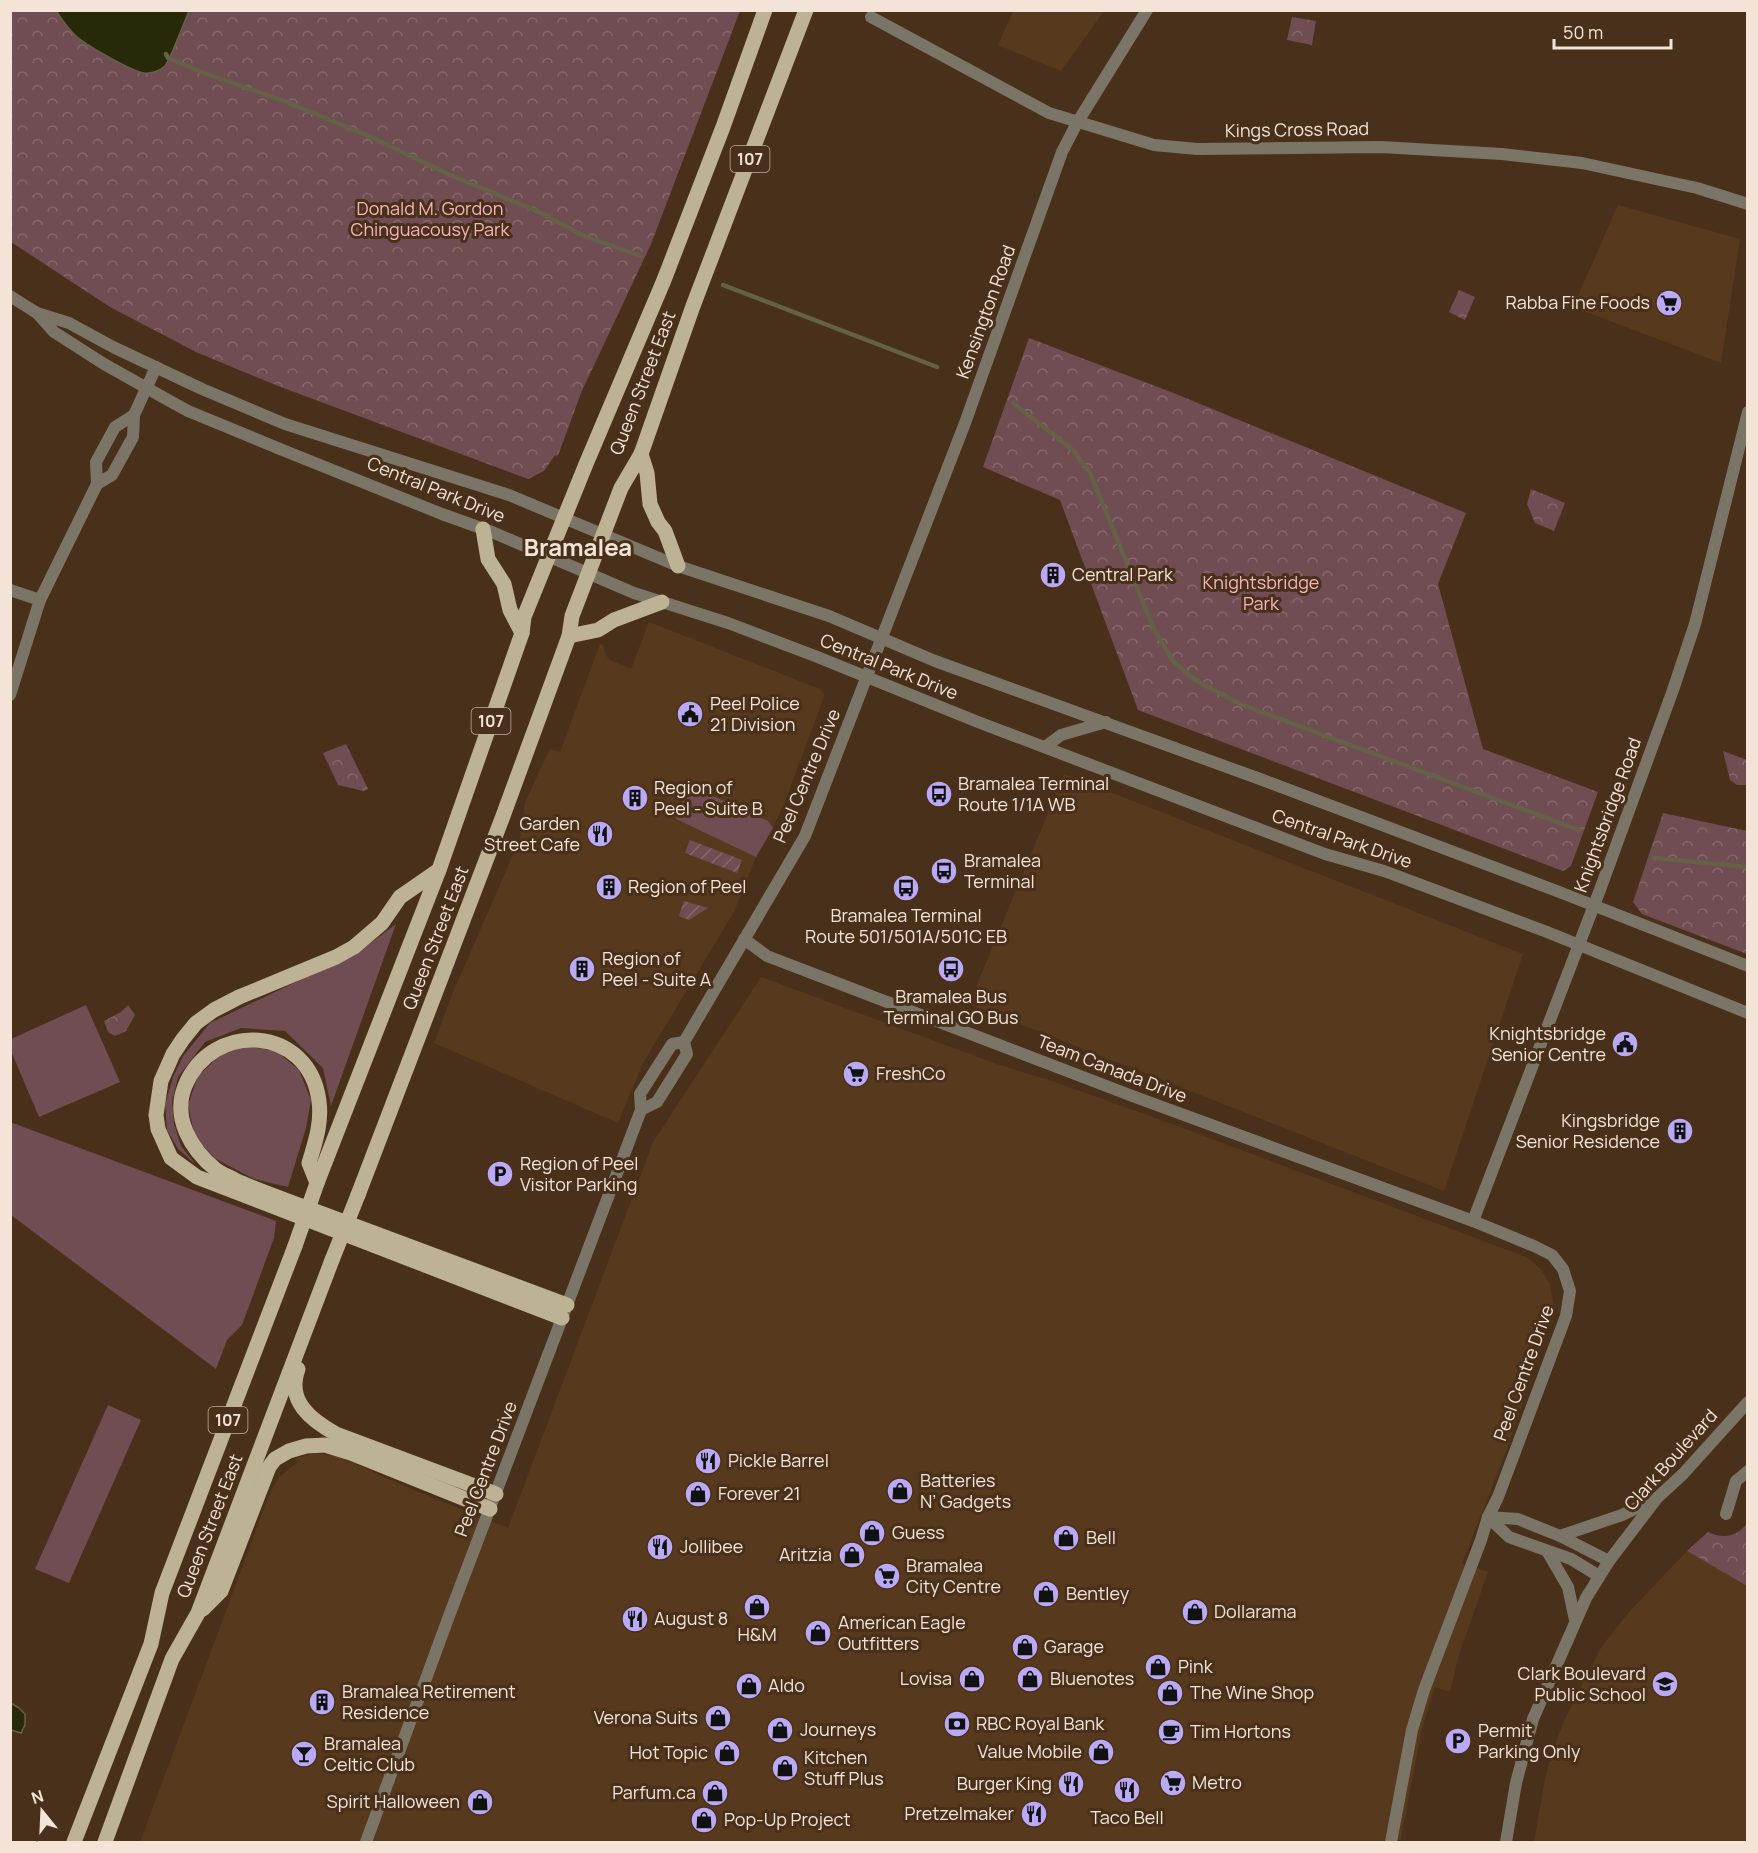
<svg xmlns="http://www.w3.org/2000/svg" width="1758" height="1853" viewBox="0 0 1758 1853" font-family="Manrope,sans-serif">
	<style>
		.built { fill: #57391d }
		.grass { fill: #704d52 }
		.park { fill: url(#park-crowns) }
		.garden { fill: url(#garden-furrows) }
		.water { fill: #272909; stroke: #646147; stroke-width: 1.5 }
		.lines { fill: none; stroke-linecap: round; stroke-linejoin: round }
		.stream { stroke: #646147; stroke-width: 4.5 }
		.minor { stroke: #7b7567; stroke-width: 12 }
		.tertiary { stroke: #7b7567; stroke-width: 12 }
		.primary { stroke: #beb295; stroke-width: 15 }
		.primary-bridge { stroke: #beb295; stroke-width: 15 }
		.labels { text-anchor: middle; stroke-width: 6; stroke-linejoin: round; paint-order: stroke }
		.shield { fill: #49301a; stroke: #c1ae9e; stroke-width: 1.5 }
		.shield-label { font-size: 16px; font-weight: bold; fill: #f4e4d7 }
		.street-label { font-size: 18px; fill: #f4e4d7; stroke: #49301a }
		.park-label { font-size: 18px; fill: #f8b4bd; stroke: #49301a }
		.poi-label { font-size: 18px; fill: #f4e4d7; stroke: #49301a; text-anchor: start }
		.district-label { font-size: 24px; font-weight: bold; fill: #f4e4d7; stroke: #49301a }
	</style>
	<defs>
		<pattern id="park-crowns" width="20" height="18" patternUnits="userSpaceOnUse" patternTransform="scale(1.5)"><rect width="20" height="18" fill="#704d52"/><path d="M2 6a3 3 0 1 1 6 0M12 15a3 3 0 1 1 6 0" fill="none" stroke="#85666a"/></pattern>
		<pattern id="garden-furrows" width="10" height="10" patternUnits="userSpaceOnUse" patternTransform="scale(1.5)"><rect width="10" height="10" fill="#704d52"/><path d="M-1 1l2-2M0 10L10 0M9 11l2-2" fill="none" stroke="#85666a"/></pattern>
	</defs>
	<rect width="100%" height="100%" fill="#49301a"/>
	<g class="built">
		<polygon points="1013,11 1013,10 1104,11 1061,71 998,45"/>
		<polygon points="1618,205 1740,239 1721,363 1573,307"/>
		<polygon points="649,622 820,689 824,694 824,697 784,804 773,828 756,857 734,912 643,1063 618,1123 434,1043 453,992 520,839 525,802 550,749 560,752 600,644 603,645 606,655 610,660 631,669"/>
		<polygon points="1064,774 1523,954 1444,1191 969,1004"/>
		<polygon points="761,977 997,1064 1055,1082 1164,1121 1526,1257 1540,1268 1550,1284 1553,1302 1551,1320 1505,1455 1462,1563 1488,1572 1458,1658 1450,1692 1435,1687 1422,1729 1400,1842 140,1842 269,1495 279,1477 297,1463 295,1458 316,1453 338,1456 409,1488 508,1528 653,1142"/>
		<polygon points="1687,1551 1747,1586 1747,1842 1534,1842 1545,1779 1553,1749 1564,1721 1602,1646 1629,1612"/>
	</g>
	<g class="grass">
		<polygon points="689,785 768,821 773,828 756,857 676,819"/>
		<polygon points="396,924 331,1106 323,1068 285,1031 241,1028 205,1042 178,1077 172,1102 174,1124 181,1146 196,1165 178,1149 167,1130 165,1105 173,1077 183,1056 210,1023 359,952"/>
		<polygon points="86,1005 120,1082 39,1117 11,1051 11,1039"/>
		<polygon points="245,1046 276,1051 299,1070 311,1100 306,1128 288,1187 254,1179 216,1159 195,1138 188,1105 198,1076 219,1056"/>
		<polygon points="10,1122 276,1221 274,1238 242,1325 227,1340 216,1369 11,1215"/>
		<polygon points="108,1405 141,1420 69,1583 35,1569"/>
	</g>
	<g class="park">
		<polygon points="10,11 740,11 651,244 581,393 559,453 557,456 555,455 544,471 528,479 278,386 196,352 110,307 11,242"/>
		<polygon points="1292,17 1316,21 1312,45 1287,40"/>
		<polygon points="1459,290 1475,297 1465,320 1449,312"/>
		<polygon points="1029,338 1176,394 1466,513 1438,584 1483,749 1598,792 1571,866 1563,871 1138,710 1060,500 983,467"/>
		<polygon points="1531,489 1565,503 1554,531 1535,523 1527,504"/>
		<polygon points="346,744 368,789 364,791 338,785 323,753"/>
		<polygon points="1723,751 1747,760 1747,785 1737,785 1730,780"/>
		<polygon points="1663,813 1747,831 1747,954 1642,914 1633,902"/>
		<polygon points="128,1005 135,1015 126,1031 115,1036 108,1032 104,1021 121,1012"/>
		<path d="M1747 1523V1586L1687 1551 1708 1532C1723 1539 1738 1537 1747 1523Z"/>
	</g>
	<g class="garden">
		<polygon points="690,840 742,860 737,873 685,853"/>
		<polygon points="684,901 708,908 689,920 679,916"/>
	</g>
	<g class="water">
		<path d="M56 11H189C184 22 171 58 165 66 160 71 150 74 144 73 131 71 86 45 76 36 68 29 62 19 56 11Z"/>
		<polygon points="11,1703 19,1708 25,1714 25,1725 21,1733 11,1730"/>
	</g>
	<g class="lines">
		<g class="stream">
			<polyline points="166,54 168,58 204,73 284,101 371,137 448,174 541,213 584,236 641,256"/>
			<polyline points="723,285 937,367"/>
			<polyline points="1013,403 1073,450 1090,473 1154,629 1173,661 1195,680 1240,704 1579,830"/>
			<polyline points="1654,858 1748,867"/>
		</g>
		<g class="minor">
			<polyline points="871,17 1049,113 1154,145 1197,149 1381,147 1502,154 1582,163 1697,188 1748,204"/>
			<polyline points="97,484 112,475 133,437 134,415 156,367"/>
			<polyline points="10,590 40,600"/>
			<polyline points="10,695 40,600 97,484 96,462 115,427 134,415"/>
			<polyline points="744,939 767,956 1135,1097 1473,1221 1534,1246 1552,1255 1563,1269 1570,1291 1566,1316 1498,1497 1488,1517 1481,1540 1424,1690 1412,1730 1391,1842"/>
			<polyline points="641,1110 657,1102 687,1054 684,1042 805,836 965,423 1062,152 1077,123 1147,10"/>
			<polyline points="1473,1221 1601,887 1673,690 1695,624 1748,412"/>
			<polyline points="1726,1514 1736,1481 1748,1471"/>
			<polyline points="1488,1517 1518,1519 1560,1536 1609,1561"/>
			<polyline points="1488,1517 1509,1537 1571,1559 1599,1576"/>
			<polyline points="366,1842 449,1616 641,1110 640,1094 672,1044 684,1042"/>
		</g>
		<g class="tertiary">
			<polyline points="10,296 37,313 69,323 113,347 202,389 285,424 509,495 678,566 829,616 935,661 1260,779 1562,893 1748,966"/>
			<polyline points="38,314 54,332 104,364 168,400 188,411 280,449 442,514 492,532 634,593 728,623 815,656 978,722 1325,854 1384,871 1547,932 1748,1013"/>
			<polyline points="1045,747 1061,735 1106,722"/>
			<polyline points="1560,1536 1622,1515 1653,1500"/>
			<polyline points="1547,1551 1568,1587 1575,1620"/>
			<polyline points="1506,1842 1516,1783 1533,1719 1586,1598 1609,1561 1657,1498 1683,1474 1748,1402"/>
		</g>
		<g class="primary">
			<polyline points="641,454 647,473 650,504 658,522 665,531 678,566"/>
			<polyline points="483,529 488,559 504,584 510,610 522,633"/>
			<polyline points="569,636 598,630 614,620 662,602"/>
			<polyline points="439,870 400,897 382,923 354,947 336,957 239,997 214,1010 196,1023 183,1039 173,1054 161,1081 156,1115 158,1129 171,1158 197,1177 562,1318"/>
			<polyline points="317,1183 439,870 522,633 524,617 586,464 664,280 723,127 765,10"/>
			<path d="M317 1183 309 1163C315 1143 322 1123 319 1101 309 1025 212 1020 185 1086 172 1118 191 1149 215 1169 221 1174 228 1176 235 1180 261 1192 289 1201 315 1211 399 1242 483 1274 567 1305"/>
			<polyline points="358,1195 503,816 569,636 572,616 621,488 641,454 693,306 806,10"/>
			<path d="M298 1369C286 1401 311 1420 336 1434L496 1494"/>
			<polyline points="203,1609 221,1591 269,1467 275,1459 289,1451 306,1446 325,1445 351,1453 490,1509"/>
			<polyline points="74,1842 151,1644 162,1593 295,1246"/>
			<polyline points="105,1842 172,1659 198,1613 332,1260"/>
		</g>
		<g class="primary-bridge">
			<polyline points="295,1246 317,1183"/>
			<polyline points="332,1260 358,1195"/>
		</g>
	</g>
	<defs>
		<symbol id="supermarket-disc" viewBox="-11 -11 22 22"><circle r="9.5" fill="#baaaf6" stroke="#49301a"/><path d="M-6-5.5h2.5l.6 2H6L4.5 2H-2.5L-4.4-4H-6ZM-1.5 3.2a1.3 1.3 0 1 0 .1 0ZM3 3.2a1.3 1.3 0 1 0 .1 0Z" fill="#111"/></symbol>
		<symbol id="building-disc" viewBox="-11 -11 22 22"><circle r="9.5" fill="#baaaf6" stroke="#49301a"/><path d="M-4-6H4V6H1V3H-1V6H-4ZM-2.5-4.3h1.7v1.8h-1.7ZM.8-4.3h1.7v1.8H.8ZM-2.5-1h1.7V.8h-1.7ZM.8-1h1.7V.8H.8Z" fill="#111"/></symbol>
		<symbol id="civic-disc" viewBox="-11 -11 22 22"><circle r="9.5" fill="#baaaf6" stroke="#49301a"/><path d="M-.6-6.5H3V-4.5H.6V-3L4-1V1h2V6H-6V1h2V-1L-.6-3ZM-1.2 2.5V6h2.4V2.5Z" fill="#111"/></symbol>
		<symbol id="bus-disc" viewBox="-11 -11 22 22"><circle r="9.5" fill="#baaaf6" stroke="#49301a"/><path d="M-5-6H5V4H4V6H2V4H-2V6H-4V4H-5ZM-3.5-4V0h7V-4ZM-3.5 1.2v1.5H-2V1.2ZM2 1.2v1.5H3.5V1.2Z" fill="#111"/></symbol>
		<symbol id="restaurant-disc" viewBox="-11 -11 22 22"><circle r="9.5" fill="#baaaf6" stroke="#49301a"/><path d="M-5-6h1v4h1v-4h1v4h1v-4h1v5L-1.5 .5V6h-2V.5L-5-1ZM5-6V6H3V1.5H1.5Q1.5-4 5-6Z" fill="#111"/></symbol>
		<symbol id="parking-disc" viewBox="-11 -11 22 22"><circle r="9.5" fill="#baaaf6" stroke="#49301a"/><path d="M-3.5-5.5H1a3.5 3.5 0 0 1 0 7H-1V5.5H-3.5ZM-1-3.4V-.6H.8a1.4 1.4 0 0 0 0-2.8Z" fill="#111"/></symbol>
		<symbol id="shop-disc" viewBox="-11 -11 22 22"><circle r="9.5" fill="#baaaf6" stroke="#49301a"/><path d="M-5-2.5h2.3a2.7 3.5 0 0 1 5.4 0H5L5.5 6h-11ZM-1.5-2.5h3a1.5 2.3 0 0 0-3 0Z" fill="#111"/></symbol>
		<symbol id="school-disc" viewBox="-11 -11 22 22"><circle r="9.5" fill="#baaaf6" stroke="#49301a"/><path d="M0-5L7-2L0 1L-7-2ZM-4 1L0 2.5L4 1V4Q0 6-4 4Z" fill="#111"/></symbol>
		<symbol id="bank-disc" viewBox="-11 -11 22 22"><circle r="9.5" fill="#baaaf6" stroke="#49301a"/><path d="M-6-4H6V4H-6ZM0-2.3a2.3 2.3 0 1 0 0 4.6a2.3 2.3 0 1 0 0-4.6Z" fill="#111"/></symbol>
		<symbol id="cafe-disc" viewBox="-11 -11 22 22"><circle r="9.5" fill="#baaaf6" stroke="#49301a"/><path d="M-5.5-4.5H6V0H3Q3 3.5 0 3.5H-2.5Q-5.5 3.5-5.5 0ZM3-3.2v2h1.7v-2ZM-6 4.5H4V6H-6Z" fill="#111"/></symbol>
		<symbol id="bar-disc" viewBox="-11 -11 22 22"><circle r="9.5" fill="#baaaf6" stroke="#49301a"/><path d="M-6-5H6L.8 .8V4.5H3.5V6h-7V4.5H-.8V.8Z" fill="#111"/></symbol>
	</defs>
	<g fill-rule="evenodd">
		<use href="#supermarket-disc" x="1654" y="288" width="30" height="30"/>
		<use href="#building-disc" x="1038" y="560" width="30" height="30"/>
		<use href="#civic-disc" x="675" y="699" width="30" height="30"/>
		<use href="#bus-disc" x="924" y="779" width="30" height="30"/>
		<use href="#building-disc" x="620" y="783" width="30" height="30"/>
		<use href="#restaurant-disc" x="585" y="819" width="30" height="30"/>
		<use href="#bus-disc" x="929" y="856" width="30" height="30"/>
		<use href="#building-disc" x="594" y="872" width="30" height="30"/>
		<use href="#bus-disc" x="891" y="873" width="30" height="30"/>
		<use href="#building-disc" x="567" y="954" width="30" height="30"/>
		<use href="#bus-disc" x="936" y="954" width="30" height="30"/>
		<use href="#civic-disc" x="1610" y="1029" width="30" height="30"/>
		<use href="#supermarket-disc" x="841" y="1059" width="30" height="30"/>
		<use href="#building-disc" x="1665" y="1116" width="30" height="30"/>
		<use href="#parking-disc" x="485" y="1159" width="30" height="30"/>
		<use href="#restaurant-disc" x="693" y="1446" width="30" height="30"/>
		<use href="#shop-disc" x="885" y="1476" width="30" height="30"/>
		<use href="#shop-disc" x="683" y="1479" width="30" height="30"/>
		<use href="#shop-disc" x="857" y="1518" width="30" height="30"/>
		<use href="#shop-disc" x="1051" y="1523" width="30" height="30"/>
		<use href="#restaurant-disc" x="645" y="1532" width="30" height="30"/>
		<use href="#shop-disc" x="837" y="1540" width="30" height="30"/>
		<use href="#supermarket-disc" x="872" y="1561" width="30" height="30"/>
		<use href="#shop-disc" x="1031" y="1579" width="30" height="30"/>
		<use href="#shop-disc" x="742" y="1592" width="30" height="30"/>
		<use href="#shop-disc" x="1180" y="1597" width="30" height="30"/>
		<use href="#restaurant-disc" x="620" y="1604" width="30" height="30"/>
		<use href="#shop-disc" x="803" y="1618" width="30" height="30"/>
		<use href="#shop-disc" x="1010" y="1632" width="30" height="30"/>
		<use href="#shop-disc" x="1143" y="1652" width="30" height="30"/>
		<use href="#shop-disc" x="957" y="1664" width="30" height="30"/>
		<use href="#shop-disc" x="1015" y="1664" width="30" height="30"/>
		<use href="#school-disc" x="1650" y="1669" width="30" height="30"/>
		<use href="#shop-disc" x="734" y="1671" width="30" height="30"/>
		<use href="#shop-disc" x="1155" y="1678" width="30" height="30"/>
		<use href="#building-disc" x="307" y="1687" width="30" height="30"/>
		<use href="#shop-disc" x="703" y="1703" width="30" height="30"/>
		<use href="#bank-disc" x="942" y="1709" width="30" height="30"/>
		<use href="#shop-disc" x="765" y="1715" width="30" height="30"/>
		<use href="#cafe-disc" x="1156" y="1717" width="30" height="30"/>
		<use href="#parking-disc" x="1443" y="1726" width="30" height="30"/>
		<use href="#shop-disc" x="1086" y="1737" width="30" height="30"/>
		<use href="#shop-disc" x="712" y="1738" width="30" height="30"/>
		<use href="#bar-disc" x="289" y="1739" width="30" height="30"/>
		<use href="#shop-disc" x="770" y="1753" width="30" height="30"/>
		<use href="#supermarket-disc" x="1158" y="1768" width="30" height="30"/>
		<use href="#restaurant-disc" x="1056" y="1769" width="30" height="30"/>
		<use href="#restaurant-disc" x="1112" y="1775" width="30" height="30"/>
		<use href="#shop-disc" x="700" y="1778" width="30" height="30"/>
		<use href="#shop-disc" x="465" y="1787" width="30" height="30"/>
		<use href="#restaurant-disc" x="1019" y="1799" width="30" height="30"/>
		<use href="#shop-disc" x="689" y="1805" width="30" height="30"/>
	</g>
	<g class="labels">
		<g class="shield">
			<rect x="730.5" y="146" width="39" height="26" rx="4.5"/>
			<rect x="471.5" y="708" width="39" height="26" rx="4.5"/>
			<rect x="208.5" y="1407" width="39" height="26" rx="4.5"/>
		</g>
		<g class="shield-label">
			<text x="750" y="165">107</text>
			<text x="491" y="727">107</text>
			<text x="228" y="1426">107</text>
		</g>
		<g class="street-label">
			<text transform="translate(1297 130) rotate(-1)" y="6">Kings Cross Road</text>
			<text transform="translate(986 312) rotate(-70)" y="6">Kensington Road</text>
			<text transform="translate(643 383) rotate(-69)" y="6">Queen Street East</text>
			<text transform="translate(436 490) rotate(22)" y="6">Central Park Drive</text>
			<text transform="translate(889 667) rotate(22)" y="6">Central Park Drive</text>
			<text transform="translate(807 776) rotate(-67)" y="6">Peel Centre Drive</text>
			<text transform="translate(1608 815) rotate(-70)" y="6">Knightsbridge Road</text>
			<text transform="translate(1342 839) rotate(19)" y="6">Central Park Drive</text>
			<text transform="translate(436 938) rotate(-69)" y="6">Queen Street East</text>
			<text transform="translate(1112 1069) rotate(21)" y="6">Team Canada Drive</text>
			<text transform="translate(1524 1373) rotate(-70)" y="6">Peel Centre Drive</text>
			<text transform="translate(1671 1460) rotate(-48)" y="6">Clark Boulevard</text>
			<text transform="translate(486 1469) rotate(-69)" y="6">Peel Centre Drive</text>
			<text transform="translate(210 1526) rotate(-69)" y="6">Queen Street East</text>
		</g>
		<g class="park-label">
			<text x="430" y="215">Donald M. Gordon<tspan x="430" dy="21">Chinguacousy Park</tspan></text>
			<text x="1261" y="589">Knightsbridge<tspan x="1261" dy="21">Park</tspan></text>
		</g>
		<g class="poi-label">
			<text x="1650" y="309" text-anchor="end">Rabba Fine Foods</text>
			<text x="1072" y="581">Central Park</text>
			<text x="710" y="710">Peel Police<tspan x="710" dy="21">21 Division</tspan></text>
			<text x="958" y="790">Bramalea Terminal<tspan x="958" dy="21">Route 1/1A WB</tspan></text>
			<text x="654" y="794">Region of<tspan x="654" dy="21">Peel - Suite B</tspan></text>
			<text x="580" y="830" text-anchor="end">Garden<tspan x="580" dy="21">Street Cafe</tspan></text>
			<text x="964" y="867">Bramalea<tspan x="964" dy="21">Terminal</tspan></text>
			<text x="628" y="893">Region of Peel</text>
			<text x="906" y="922" text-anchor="middle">Bramalea Terminal<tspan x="906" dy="21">Route 501/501A/501C EB</tspan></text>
			<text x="602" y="965">Region of<tspan x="602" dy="21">Peel - Suite A</tspan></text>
			<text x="951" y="1003" text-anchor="middle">Bramalea Bus<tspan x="951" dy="21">Terminal GO Bus</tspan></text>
			<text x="1606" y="1040" text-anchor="end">Knightsbridge<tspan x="1606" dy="21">Senior Centre</tspan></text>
			<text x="876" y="1080">FreshCo</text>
			<text x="1660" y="1127" text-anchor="end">Kingsbridge<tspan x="1660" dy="21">Senior Residence</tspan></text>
			<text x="520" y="1170">Region of Peel<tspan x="520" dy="21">Visitor Parking</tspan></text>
			<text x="728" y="1467">Pickle Barrel</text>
			<text x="920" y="1487">Batteries<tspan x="920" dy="21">N’ Gadgets</tspan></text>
			<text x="718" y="1500">Forever 21</text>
			<text x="892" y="1539">Guess</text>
			<text x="1086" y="1544">Bell</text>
			<text x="680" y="1553">Jollibee</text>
			<text x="832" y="1561" text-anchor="end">Aritzia</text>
			<text x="906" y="1572">Bramalea<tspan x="906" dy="21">City Centre</tspan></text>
			<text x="1066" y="1600">Bentley</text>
			<text x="1214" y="1618">Dollarama</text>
			<text x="654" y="1625">August 8</text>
			<text x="838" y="1629">American Eagle<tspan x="838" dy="21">Outfitters</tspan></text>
			<text x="757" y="1641" text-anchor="middle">H&amp;M</text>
			<text x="1044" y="1653">Garage</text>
			<text x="1178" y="1673">Pink</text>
			<text x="1646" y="1680" text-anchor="end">Clark Boulevard<tspan x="1646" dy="21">Public School</tspan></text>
			<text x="952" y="1685" text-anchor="end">Lovisa</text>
			<text x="1050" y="1685">Bluenotes</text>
			<text x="768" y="1692">Aldo</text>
			<text x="342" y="1698">Bramalea Retirement<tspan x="342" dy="21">Residence</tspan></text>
			<text x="1190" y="1699">The Wine Shop</text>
			<text x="698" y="1724" text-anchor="end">Verona Suits</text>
			<text x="976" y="1730">RBC Royal Bank</text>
			<text x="800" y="1736">Journeys</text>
			<text x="1478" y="1737">Permit<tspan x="1478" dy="21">Parking Only</tspan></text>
			<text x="1190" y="1738">Tim Hortons</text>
			<text x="324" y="1750">Bramalea<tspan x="324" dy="21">Celtic Club</tspan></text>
			<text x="1082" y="1758" text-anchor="end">Value Mobile</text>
			<text x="708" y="1759" text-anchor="end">Hot Topic</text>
			<text x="804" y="1764">Kitchen<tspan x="804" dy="21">Stuff Plus</tspan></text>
			<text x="1192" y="1789">Metro</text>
			<text x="1052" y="1790" text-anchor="end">Burger King</text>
			<text x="696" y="1799" text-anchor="end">Parfum.ca</text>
			<text x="460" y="1808" text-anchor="end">Spirit Halloween</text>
			<text x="1014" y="1820" text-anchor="end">Pretzelmaker</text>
			<text x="1127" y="1824" text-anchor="middle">Taco Bell</text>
			<text x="724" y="1826">Pop-Up Project</text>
		</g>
		<g class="district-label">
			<text x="578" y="556">Bramalea</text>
		</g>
	</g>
	<rect width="1758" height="1853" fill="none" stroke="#f4e4d7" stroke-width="24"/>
	<g transform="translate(42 1811) rotate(342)" stroke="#49301a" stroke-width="4.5" paint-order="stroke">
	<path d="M0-4.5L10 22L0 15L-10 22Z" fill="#f4e4d7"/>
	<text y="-9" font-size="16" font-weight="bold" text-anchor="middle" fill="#f4e4d7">N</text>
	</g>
	<path d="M1554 39v9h117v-9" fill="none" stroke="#f4e4d7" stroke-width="3"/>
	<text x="1563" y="39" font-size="18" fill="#f4e4d7" stroke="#49301a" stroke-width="4.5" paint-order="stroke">50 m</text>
</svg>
